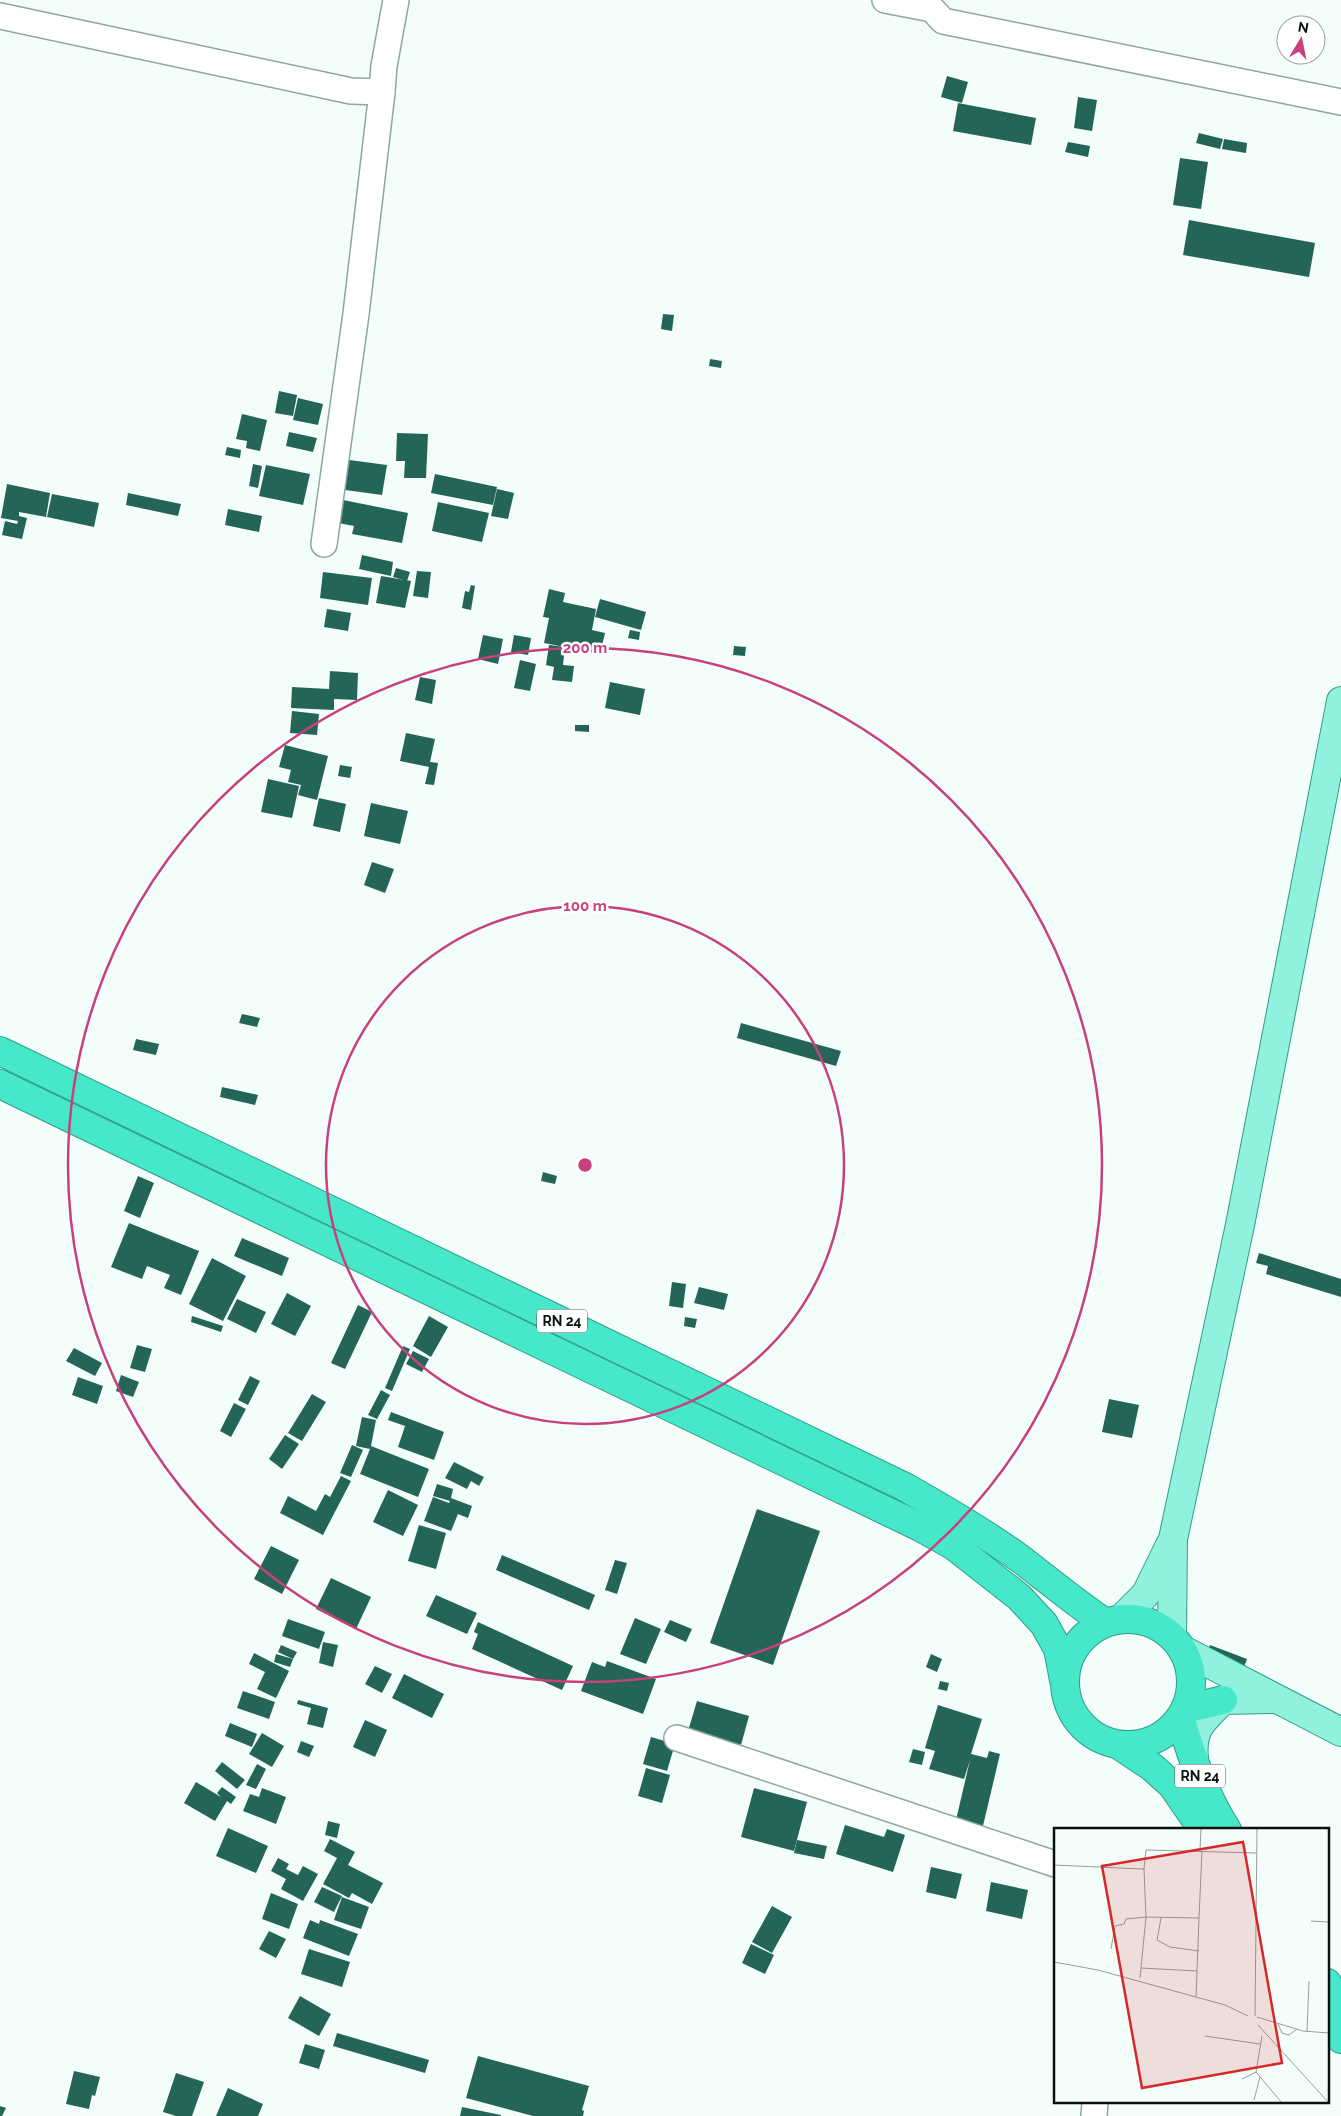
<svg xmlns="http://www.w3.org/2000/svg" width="1341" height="2116" viewBox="0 0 1341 2116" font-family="Raleway,sans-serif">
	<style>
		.building { fill: #246558 }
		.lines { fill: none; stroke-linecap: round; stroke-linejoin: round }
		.minor-casing { stroke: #8da7a0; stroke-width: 28 }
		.major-casing { stroke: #309d88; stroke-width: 30 }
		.highway-casing { stroke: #309d88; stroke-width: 30 }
		.minor { stroke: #fff; stroke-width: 25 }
		.major { stroke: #90f1df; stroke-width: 28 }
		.highway { stroke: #46e8c9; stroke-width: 28 }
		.ring { fill: none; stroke: #c8407d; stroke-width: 2.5 }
		.labels { text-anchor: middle; stroke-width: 5; stroke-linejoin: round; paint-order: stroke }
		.shield { fill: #fff; stroke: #525857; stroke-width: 1 }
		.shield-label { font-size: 14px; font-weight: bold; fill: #08110f }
		.inset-road { fill: none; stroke: #959f9d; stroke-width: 1 }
		.view { fill: #d62828; fill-opacity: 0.15; stroke: #d62828; stroke-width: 2.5 }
		.inset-edge { fill: none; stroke: #08110f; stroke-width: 2.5 }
		.centre { fill: #c8407d; stroke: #fff; stroke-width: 2.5 }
		.ring-label { font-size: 15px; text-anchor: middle; font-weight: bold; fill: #c8407d; stroke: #fff; stroke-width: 5; stroke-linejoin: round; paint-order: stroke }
	</style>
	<rect width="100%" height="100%" fill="#f3fefb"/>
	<g class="building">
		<polygon points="947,76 968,82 962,103 941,97"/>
		<polygon points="1078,97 1097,100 1092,131 1074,128"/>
		<polygon points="958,103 1036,118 1031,145 953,131"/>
		<polygon points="1199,133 1223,139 1220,149 1196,143"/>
		<polygon points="1224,139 1247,143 1246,153 1222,149"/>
		<polygon points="1068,142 1090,146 1088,157 1065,152"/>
		<polygon points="1180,158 1208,162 1201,209 1173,205"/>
		<polygon points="1189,220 1315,243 1309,277 1183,255"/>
		<polygon points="663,314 674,315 672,331 661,329"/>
		<polygon points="710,359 722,361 721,368 709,366"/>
		<polygon points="279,391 297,395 293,416 275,413"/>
		<polygon points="298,398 323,404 318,425 293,420"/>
		<polygon points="242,414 267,420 260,451 246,448 247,441 236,439"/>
		<polygon points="289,432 317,438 313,452 286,446"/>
		<polygon points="397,433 428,434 426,478 404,478 405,461 396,461"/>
		<polygon points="227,447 241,450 240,458 225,455"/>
		<polygon points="342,459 387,465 382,495 338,489"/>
		<polygon points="253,464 262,466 258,488 249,486"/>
		<polygon points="266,465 310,474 303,505 259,496"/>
		<polygon points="435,474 497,487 493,505 431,493"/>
		<polygon points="7,484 50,493 46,517 19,512 19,516 27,518 22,539 2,535 5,521 17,524 18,521 1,518"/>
		<polygon points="497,489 514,493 508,519 491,516"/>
		<polygon points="128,493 181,504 178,516 126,505"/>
		<polygon points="52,494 99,503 94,527 47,517"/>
		<polygon points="343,500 408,513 402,543 352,534 354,526 333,522 340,513"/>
		<polygon points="438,502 489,513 482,542 432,531"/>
		<polygon points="228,509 262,516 259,532 225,525"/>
		<polygon points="362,555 393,562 391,576 359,569"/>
		<polygon points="396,568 410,572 407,581 393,577"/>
		<polygon points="417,571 431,572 428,598 413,596"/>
		<polygon points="323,572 372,578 368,605 320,598"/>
		<polygon points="381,576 411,581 405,608 376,603"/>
		<polygon points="471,585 475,586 471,610 462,608 465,591 469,592"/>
		<polygon points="549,589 565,593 563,602 596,609 592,630 605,633 600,654 544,643 549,618 543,617"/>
		<polygon points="600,599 646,612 641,630 595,617"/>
		<polygon points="327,609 351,613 348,631 324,627"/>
		<polygon points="630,630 640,632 639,640 628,638"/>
		<polygon points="483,635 503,639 498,664 478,659"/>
		<polygon points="514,635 531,638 528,655 511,652"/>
		<polygon points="549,645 565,647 563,665 574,666 572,682 552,680 554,667 546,665"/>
		<polygon points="734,646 746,647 745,656 733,655"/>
		<polygon points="520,660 536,664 530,691 514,688"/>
		<polygon points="330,671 358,673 357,700 334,699 334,710 291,708 292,687 329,689"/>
		<polygon points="420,677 436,680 432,704 415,700"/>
		<polygon points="610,682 645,689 640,715 605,708"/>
		<polygon points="292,711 319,714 317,735 290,733"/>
		<polygon points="575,725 589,725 589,732 575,731"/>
		<polygon points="406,733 435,739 430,762 438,763 434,785 425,784 429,767 400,761"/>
		<polygon points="285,745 328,756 317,800 298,795 301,785 288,782 291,770 279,767"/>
		<polygon points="340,765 352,767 350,778 338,776"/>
		<polygon points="268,779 299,786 292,818 261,812"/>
		<polygon points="319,798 346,804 340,832 313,826"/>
		<polygon points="371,803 408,811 400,844 364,836"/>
		<polygon points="372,862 394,869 385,893 364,885"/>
		<polygon points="242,1014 260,1018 257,1027 239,1023"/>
		<polygon points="741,1023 841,1051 836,1066 737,1038"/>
		<polygon points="136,1039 159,1044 156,1055 133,1050"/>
		<polygon points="222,1087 258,1095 255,1105 220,1097"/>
		<polygon points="543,1172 557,1176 555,1184 541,1181"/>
		<polygon points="138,1176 154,1183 140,1218 124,1211"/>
		<polygon points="129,1223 199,1251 181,1295 164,1288 170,1275 147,1266 142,1279 111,1267"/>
		<polygon points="242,1238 289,1258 282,1276 234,1256"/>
		<polygon points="1259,1253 1341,1279 1341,1297 1266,1274 1268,1266 1256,1263"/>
		<polygon points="212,1258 246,1276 223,1321 189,1304"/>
		<polygon points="672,1282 686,1284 683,1308 669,1306"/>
		<polygon points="699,1287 728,1294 724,1310 694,1303"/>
		<polygon points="287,1293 311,1306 295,1336 271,1324"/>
		<polygon points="237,1299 266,1312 256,1333 227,1319"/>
		<polygon points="358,1305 372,1312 345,1369 331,1363"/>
		<polygon points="192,1316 223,1326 221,1332 191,1322"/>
		<polygon points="429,1316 448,1327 431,1357 413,1346"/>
		<polygon points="685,1317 697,1319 695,1328 684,1326"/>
		<polygon points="137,1345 152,1349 145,1372 130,1368"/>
		<polygon points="403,1346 410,1349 392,1391 385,1388"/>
		<polygon points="74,1348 102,1363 95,1376 66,1361"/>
		<polygon points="413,1351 429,1359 422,1372 406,1364"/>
		<polygon points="121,1375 139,1382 133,1397 116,1391"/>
		<polygon points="250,1376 260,1381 248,1405 238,1400"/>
		<polygon points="78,1377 103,1386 97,1404 72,1395"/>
		<polygon points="381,1390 390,1395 377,1419 368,1415"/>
		<polygon points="312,1394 326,1402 302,1441 288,1433"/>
		<polygon points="1109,1399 1139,1405 1132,1438 1102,1432"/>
		<polygon points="234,1403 246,1409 231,1437 220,1431"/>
		<polygon points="391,1412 444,1432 434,1460 398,1447 405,1426 388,1420"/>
		<polygon points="362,1417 376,1420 371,1446 429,1469 418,1497 360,1474 370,1449 356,1446"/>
		<polygon points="285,1435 299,1444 282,1469 269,1459"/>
		<polygon points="352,1445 363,1450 351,1477 340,1473"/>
		<polygon points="454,1462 484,1477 479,1486 471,1481 467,1489 445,1478"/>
		<polygon points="341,1476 351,1481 323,1535 280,1513 288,1496 316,1511 325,1494 330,1497"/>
		<polygon points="437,1484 453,1489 451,1498 472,1506 468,1518 458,1514 451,1531 424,1521 433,1497 449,1503 450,1501 433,1496"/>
		<polygon points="388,1490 418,1505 403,1536 373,1522"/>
		<polygon points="757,1509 820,1531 773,1665 710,1643"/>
		<polygon points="419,1525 446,1533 436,1569 408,1561"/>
		<polygon points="271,1546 299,1560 282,1594 254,1579"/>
		<polygon points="502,1555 595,1595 589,1610 496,1570"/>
		<polygon points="615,1560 627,1563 617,1594 605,1590"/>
		<polygon points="331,1578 371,1597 356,1629 316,1609"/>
		<polygon points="436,1595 477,1613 467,1634 426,1616"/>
		<polygon points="635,1618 661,1629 646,1664 620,1654"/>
		<polygon points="288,1619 325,1632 319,1649 282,1636"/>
		<polygon points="670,1620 692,1629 686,1642 664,1632"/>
		<polygon points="478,1622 573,1666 562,1690 472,1649 478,1634 474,1632"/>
		<polygon points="323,1642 338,1645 333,1667 319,1663"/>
		<polygon points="281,1645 297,1652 293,1659 278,1652"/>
		<polygon points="1210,1645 1247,1659 1242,1672 1205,1659"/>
		<polygon points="254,1653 289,1671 276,1698 257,1689 265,1672 249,1664"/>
		<polygon points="276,1654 293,1659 290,1667 274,1662"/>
		<polygon points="931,1654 942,1659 937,1672 926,1667"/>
		<polygon points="607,1661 656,1679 643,1714 581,1691 592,1662 605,1667"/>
		<polygon points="375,1666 392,1674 382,1693 365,1684"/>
		<polygon points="404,1674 444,1694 432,1718 392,1698"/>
		<polygon points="940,1681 949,1683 947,1691 938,1689"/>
		<polygon points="243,1691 275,1702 269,1719 237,1708"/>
		<polygon points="298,1700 328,1708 323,1728 307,1724 311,1708 297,1704"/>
		<polygon points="697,1701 749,1716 741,1745 688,1731"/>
		<polygon points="938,1705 982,1719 971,1754 987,1758 989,1751 1000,1754 983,1826 956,1820 970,1760 964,1779 929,1769 935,1751 925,1748"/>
		<polygon points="365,1720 387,1730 375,1757 353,1747"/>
		<polygon points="230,1723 257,1734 252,1747 225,1736"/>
		<polygon points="262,1733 284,1746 272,1767 249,1754"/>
		<polygon points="651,1737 675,1744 667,1771 643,1764"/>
		<polygon points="301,1741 314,1746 309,1757 297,1752"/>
		<polygon points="913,1749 925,1752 922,1765 909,1762"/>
		<polygon points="222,1762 245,1780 237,1789 215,1771"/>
		<polygon points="257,1764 266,1769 256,1789 246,1785"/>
		<polygon points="646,1768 670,1775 662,1803 638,1796"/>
		<polygon points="196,1782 221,1797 217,1793 222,1787 236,1797 231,1804 227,1801 215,1821 184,1803"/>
		<polygon points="262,1788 286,1797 276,1824 243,1811 250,1794 259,1797"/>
		<polygon points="754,1788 807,1802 794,1851 741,1837"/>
		<polygon points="328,1821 340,1824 337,1838 325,1835"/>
		<polygon points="845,1825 884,1837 887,1829 905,1835 893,1872 836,1854"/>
		<polygon points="228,1828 268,1846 256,1873 216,1856"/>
		<polygon points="330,1839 355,1852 348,1865 383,1883 372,1904 352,1893 349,1898 323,1884 337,1858 324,1851"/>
		<polygon points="797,1840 827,1846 824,1859 794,1853"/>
		<polygon points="278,1858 289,1864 286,1869 298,1875 303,1866 318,1874 303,1901 281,1889 286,1879 271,1871"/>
		<polygon points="931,1867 962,1874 956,1899 926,1892"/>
		<polygon points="991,1882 1028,1890 1022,1919 986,1911"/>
		<polygon points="322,1887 342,1896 334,1912 314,1902"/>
		<polygon points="271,1893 298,1904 289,1929 262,1919"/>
		<polygon points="342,1897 369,1907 361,1929 334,1920"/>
		<polygon points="772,1906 792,1917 772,1953 752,1942"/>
		<polygon points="310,1920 319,1924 320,1920 358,1934 349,1956 303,1938"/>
		<polygon points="269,1931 286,1939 276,1958 259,1949"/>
		<polygon points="751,1944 774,1955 765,1974 742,1963"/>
		<polygon points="309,1949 350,1962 342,1987 301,1974"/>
		<polygon points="300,1996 331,2014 319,2036 288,2018"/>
		<polygon points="337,2033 429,2060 425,2073 333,2046"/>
		<polygon points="305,2044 325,2050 319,2069 299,2063"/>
		<polygon points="478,2056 589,2086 582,2110 584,2111 583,2116 533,2116 466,2098"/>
		<polygon points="74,2071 100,2077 95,2096 92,2095 89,2109 66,2104"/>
		<polygon points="176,2073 204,2082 192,2116 176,2116 163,2112"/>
		<polygon points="228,2088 263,2104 258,2116 216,2116"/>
		<polygon points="0,2106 6,2108 2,2116 0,2116"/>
		<polygon points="462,2107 501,2115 501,2116 460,2116"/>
	</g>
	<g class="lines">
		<defs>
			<g id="minor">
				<polyline points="885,0 932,9 943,21 1341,102"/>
				<polyline points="0,16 351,91 382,92 384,66 396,0"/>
				<polyline points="324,544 356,314 382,92"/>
				<polyline points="677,1738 1055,1864"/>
				<polyline points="1094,2116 1095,2102"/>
			</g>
			<g id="major">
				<polyline points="1122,1618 1146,1594 1170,1545"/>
				<polyline points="1172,1636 1173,1539 1240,1225 1341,701"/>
				<polyline points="1183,1650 1341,1732"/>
				<path d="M1194 1759C1191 1727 1203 1721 1223 1700L1275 1699"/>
			</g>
			<g id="highway">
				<path d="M0 1051 905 1487C945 1510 985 1533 1022 1560 1049 1581 1076 1603 1104 1622"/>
				<polyline points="0,1084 920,1527 954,1546 1019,1597 1044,1624 1058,1649 1064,1680"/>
				<circle cx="1128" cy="1682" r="63"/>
				<polyline points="1185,1709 1223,1700"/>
				<path d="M1180 1718C1192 1757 1205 1796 1227 1830"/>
				<polyline points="1119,1745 1152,1767 1172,1785 1203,1830"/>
				<polyline points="1327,1983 1341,2004"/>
				<polyline points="1327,2018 1341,2039"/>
			</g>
		</defs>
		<use href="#minor" class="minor-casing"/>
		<use href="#major" class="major-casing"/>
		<use href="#highway" class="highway-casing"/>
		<use href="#minor" class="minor"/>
		<use href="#major" class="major"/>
		<use href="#highway" class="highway"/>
	</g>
	<g class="ring">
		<circle cx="585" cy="1165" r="259"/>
		<circle cx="585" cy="1165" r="517"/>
	</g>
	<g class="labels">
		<g class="shield">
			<rect x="537" y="1309.5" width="50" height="23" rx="4"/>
			<rect x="1175" y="1764.5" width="50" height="23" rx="4"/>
		</g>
		<g class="shield-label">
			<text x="562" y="1326">RN 24</text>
			<text x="1200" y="1781">RN 24</text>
		</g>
	</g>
	<g transform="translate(1054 1828)">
		<rect width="275" height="275" fill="#f3fefb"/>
		<path class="inset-road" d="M146 22 147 0M0 37 87 41H90L92 22 203 25M107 90 103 112 116 119 145 123M257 93 275 94M57 121 61 98 70 96 72 91 92 89 90 41M0 134 44 142 171 177 194 188M87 140 143 143M86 150 92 89 145 90 148 23M142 169 145 90M201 188 203 0M203 189 249 203 275 205M224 196 228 205 235 207 243 201M204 197 275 275M253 203 255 153M151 208 206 216M208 208 202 244 228 275M188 251 202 244M200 272 206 249"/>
		<path class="view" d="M189 14 228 235 88 260 48 38Z"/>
		<rect width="275" height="275" class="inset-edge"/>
	</g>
	<circle cx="585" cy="1165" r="8" class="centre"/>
	<g class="ring-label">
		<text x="585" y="653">200 m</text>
		<text x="585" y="911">100 m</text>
	</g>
	<g transform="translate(1301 40) rotate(10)"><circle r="24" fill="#ffffff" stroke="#9ca09f"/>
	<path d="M0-4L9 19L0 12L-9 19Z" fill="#c8407d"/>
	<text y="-8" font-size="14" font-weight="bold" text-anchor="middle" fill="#08110f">N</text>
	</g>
</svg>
